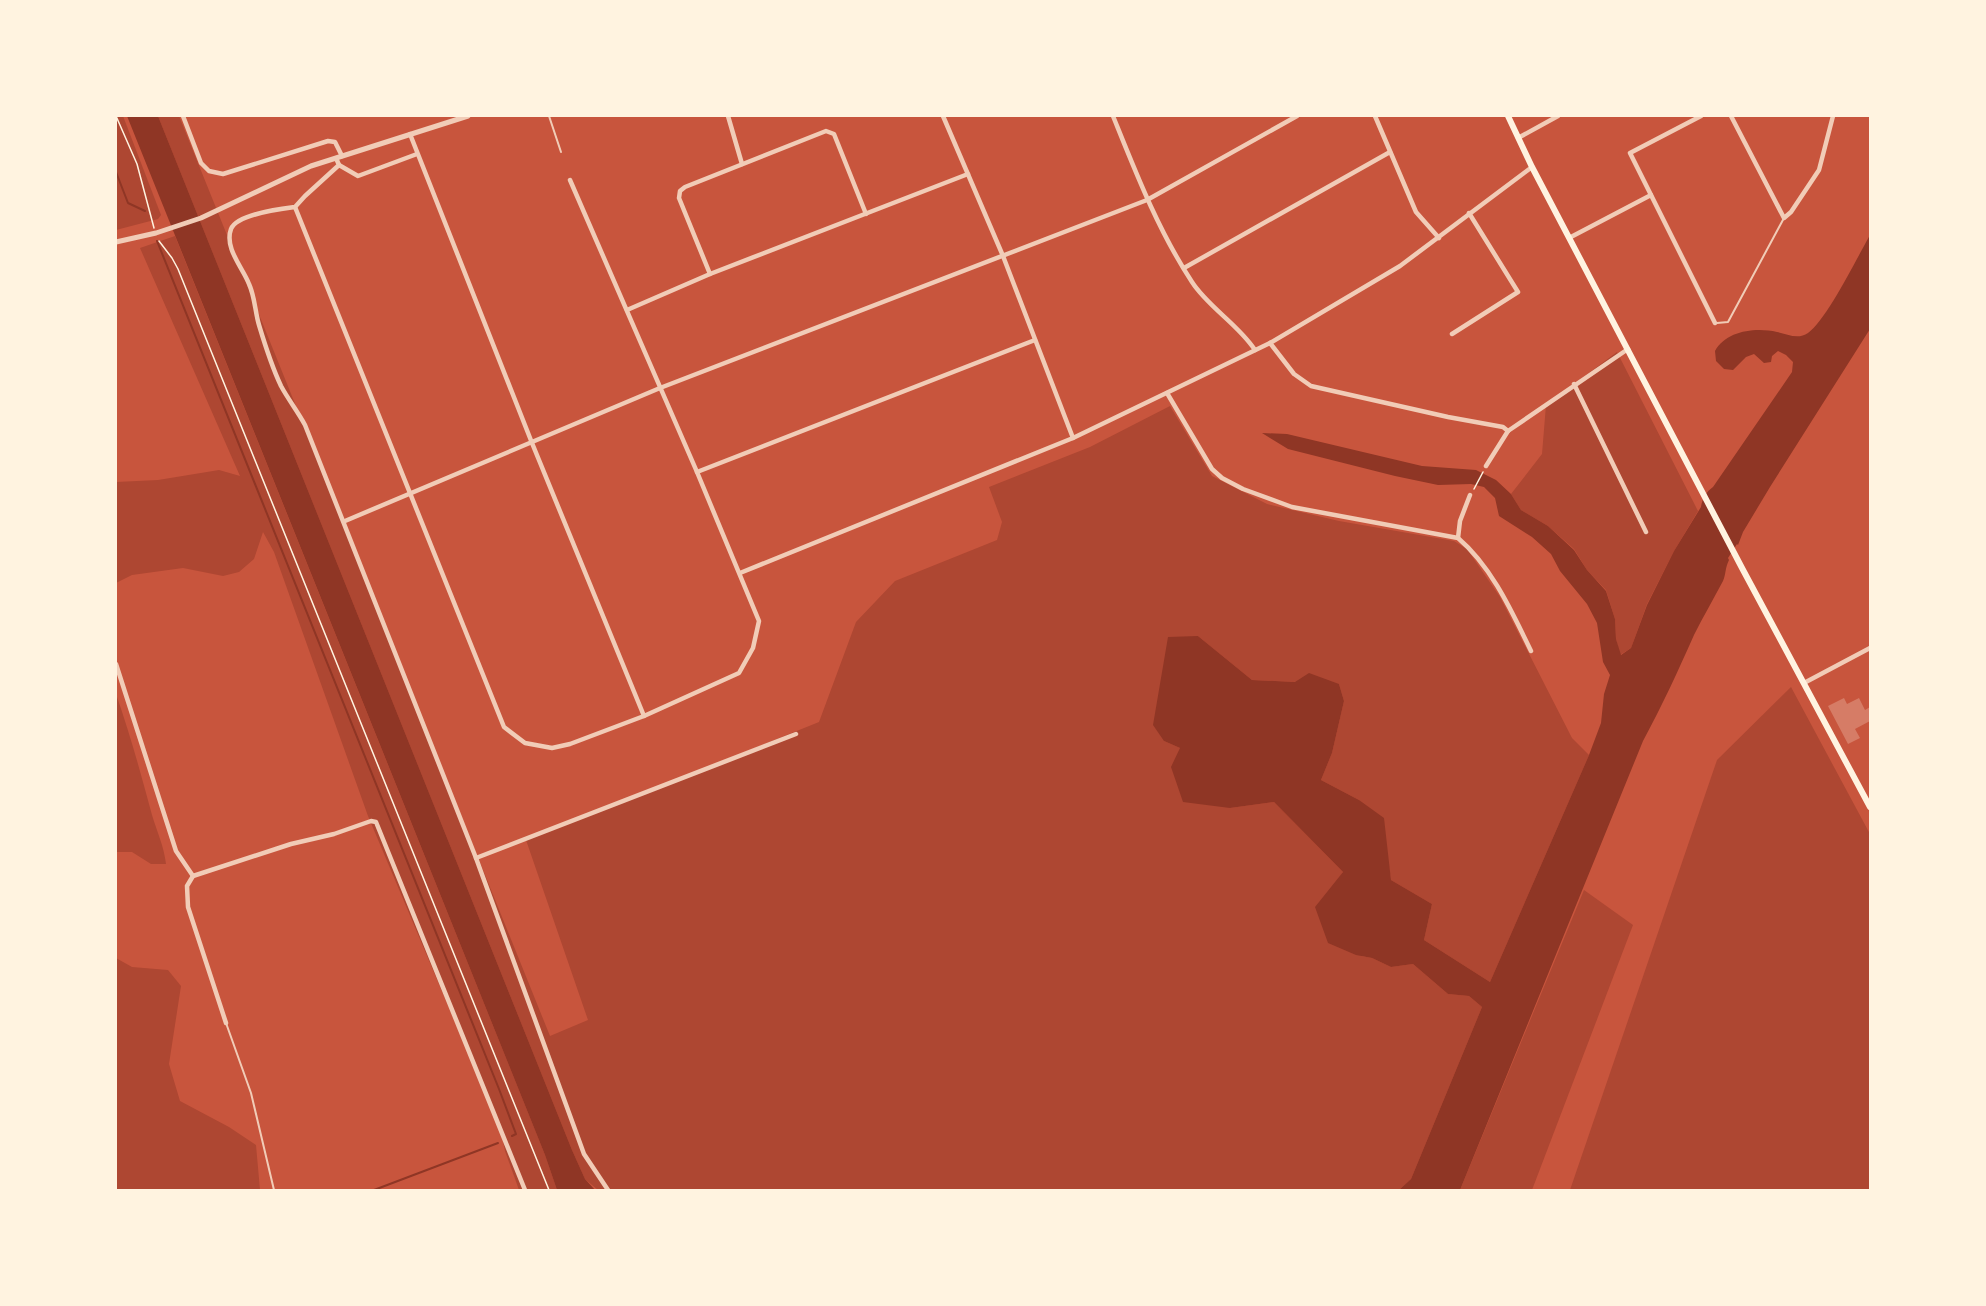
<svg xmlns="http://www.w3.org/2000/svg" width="1986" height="1306" viewBox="0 0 1986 1306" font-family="Mulish,sans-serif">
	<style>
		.green { fill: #ae4732 }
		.water { fill: #8f3625 }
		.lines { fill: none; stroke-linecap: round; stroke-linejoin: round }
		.stream { stroke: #8f3625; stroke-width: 2 }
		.building { fill: #d67c66 }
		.path { stroke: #fff3e0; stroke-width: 1.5 }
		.service { stroke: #f1ccb7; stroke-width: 2 }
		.minor { stroke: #f1ccb7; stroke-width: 4.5 }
		.tertiary { stroke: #f1ccb7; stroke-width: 5 }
		.secondary { stroke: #fff3e0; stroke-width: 6 }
	</style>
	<rect width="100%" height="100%" fill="#c8553d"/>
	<g class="green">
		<polygon points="116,116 123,116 161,215 158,219 116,230"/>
		<polygon points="158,116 179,116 550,1036 588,1020 526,840 819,722 856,622 895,581 997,540 1002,522 989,487 1090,447 1170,406 1212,476 1267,504 1339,521 1454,541 1467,549 1500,597 1572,738 1589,755 1490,982 1424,940 1432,904 1391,880 1387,853 1359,800 1321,780 1332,753 1344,701 1339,684 1252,680 1198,636 1164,741 1180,748 1230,808 1274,802 1343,872 1337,881 1361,956 1372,958 1391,967 1413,964 1448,994 1469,996 1482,1007 1411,1179 1399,1190 598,1190 585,1179 572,1150"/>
		<polygon points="175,236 545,1155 557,1190 519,1190 505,1151 501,1131 368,816 274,552 263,532 254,559 239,572 223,576 183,568 132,575 116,583 116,482 158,480 219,470 240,476 140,248"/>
		<polygon points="1617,352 1698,511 1674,551 1647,604 1631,648 1620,655 1616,639 1615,619 1606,590 1587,570 1574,549 1548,526 1521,510 1511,494 1542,454 1546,405"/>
		<polygon points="1791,687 1870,834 1870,1190 1570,1190 1717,760"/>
		<path d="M116 694C130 734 141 774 152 815 157 832 164 846 166 864H151L132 852H116Z"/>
		<polygon points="1584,890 1633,925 1532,1190 1460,1190"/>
		<polygon points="116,958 132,967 168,970 181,986 169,1064 180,1101 229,1127 256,1145 260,1190 116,1190"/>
	</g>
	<g class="water">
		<polygon points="127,116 158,116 572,1150 585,1179 595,1190 557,1190 545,1155"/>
		<path d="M1870 235V329L1770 487 1743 532 1738 545 1737 544 1728 558 1729 560C1725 568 1726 574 1723 581 1714 598 1703 617 1694 635 1678 671 1662 706 1643 741L1460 1190H1399L1411 1179 1482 1007 1469 996 1448 994 1413 964 1391 967 1372 958 1356 955 1328 943 1315 907 1343 872 1274 802 1230 808 1183 802 1171 767 1180 748 1164 741 1153 725 1168 637 1198 636 1252 680 1295 682 1309 673 1339 684 1344 701 1332 753 1321 780 1359 800 1384 818 1391 880 1432 904 1424 940 1490 982 1589 755 1601 723 1604 694 1610 675 1603 662 1597 623 1587 604 1560 571 1551 554 1532 537 1499 516 1495 498 1484 487 1471 484 1438 485 1395 476 1288 449 1262 433 1287 434 1422 466 1476 470 1496 480 1511 494 1521 510 1548 526 1574 550 1587 570 1606 591 1615 619 1616 639 1621 655 1631 648 1647 605 1674 551 1701 507C1702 499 1706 492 1713 487L1792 372 1793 362 1786 355 1778 351 1772 356 1771 362 1764 363 1754 354 1746 357 1733 370 1724 369 1716 361 1715 351C1726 331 1755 327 1777 332 1787 334 1798 340 1808 333 1826 321 1858 256 1870 235Z"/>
	</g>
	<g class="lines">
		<g class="stream">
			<polyline points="116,172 128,203 145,211"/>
			<polyline points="157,241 499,1089 516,1134 512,1136"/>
			<polyline points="374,1190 498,1143"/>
		</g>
	</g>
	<polygon class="building" points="1844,698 1847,704 1859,698 1865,710 1870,707 1870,721 1855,729 1860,738 1848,744 1828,706"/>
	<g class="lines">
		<g class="path">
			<polyline points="116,116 137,164 154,228"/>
			<polyline points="159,241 172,258 178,269 549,1190"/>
			<polyline points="1474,489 1483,472"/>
		</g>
		<g class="service">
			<polyline points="549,116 561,152"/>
			<polyline points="1717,323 1728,322 1784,218"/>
			<polyline points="226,1023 251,1093 274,1190"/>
		</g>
		<g class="minor">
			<polyline points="183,116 201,163 209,171 223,174 328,141 335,142 342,156"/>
			<polyline points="728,116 742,164"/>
			<polyline points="943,116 1003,256 1073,438"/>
			<path d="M1113 116C1136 173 1158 230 1192 282 1208 307 1238 324 1255 350"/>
			<polyline points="1375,116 1416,212 1439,238"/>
			<polyline points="1701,116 1630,153 1715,323"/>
			<polyline points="1731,116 1784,218 1791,212 1819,170 1833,116"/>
			<polyline points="410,134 532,443 644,716"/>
			<polyline points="1518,138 1558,116"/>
			<path d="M336 158 339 165 305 196 295 207C280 209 237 214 231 229 224 248 243 268 249 284 255 297 255 312 259 325 265 345 272 367 281 386 288 399 298 412 305 425L476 858 584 1154 608 1190"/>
			<polyline points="339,165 358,176 417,154"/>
			<polyline points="295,207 504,727 525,743 552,748 570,744 644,716 739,673 753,648 759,621 697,472 570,180"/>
			<polyline points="1569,238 1651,195"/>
			<polyline points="1184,268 1390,152"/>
			<polyline points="710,274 679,198 680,191 685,187 826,131 834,134 866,214"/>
			<polyline points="627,310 710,274 968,174"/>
			<polyline points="1452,334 1518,292 1469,213"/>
			<polyline points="1270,343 1294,374 1311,386 1448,417 1503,427 1508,431"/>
			<polyline points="1574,384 1646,532"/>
			<path d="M1167 393 1212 469 1222 478 1243 489 1292 507 1458 538C1492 567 1512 612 1531 651"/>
			<polyline points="1486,466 1508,431 1628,349"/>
			<polyline points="697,472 1035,340"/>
			<polyline points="345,521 660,388 1147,200 1297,116"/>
			<polyline points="1458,538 1460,521 1470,495"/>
			<polyline points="740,573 1073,438 1270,343 1400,266 1532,167"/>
			<polyline points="116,664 176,851 193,876"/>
			<polyline points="1804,683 1870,648"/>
			<polyline points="476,858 796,734"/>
			<polyline points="226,1023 188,907 187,886 193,876 291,844 334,834 371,821 376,822 525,1190"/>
		</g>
		<polyline class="tertiary" points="116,242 156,233 201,218 311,166 468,116"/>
		<polyline class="secondary" points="1508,116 1532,167 1742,568 1870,807"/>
	</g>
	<rect width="1986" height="1306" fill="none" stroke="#fff3e0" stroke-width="234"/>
</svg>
